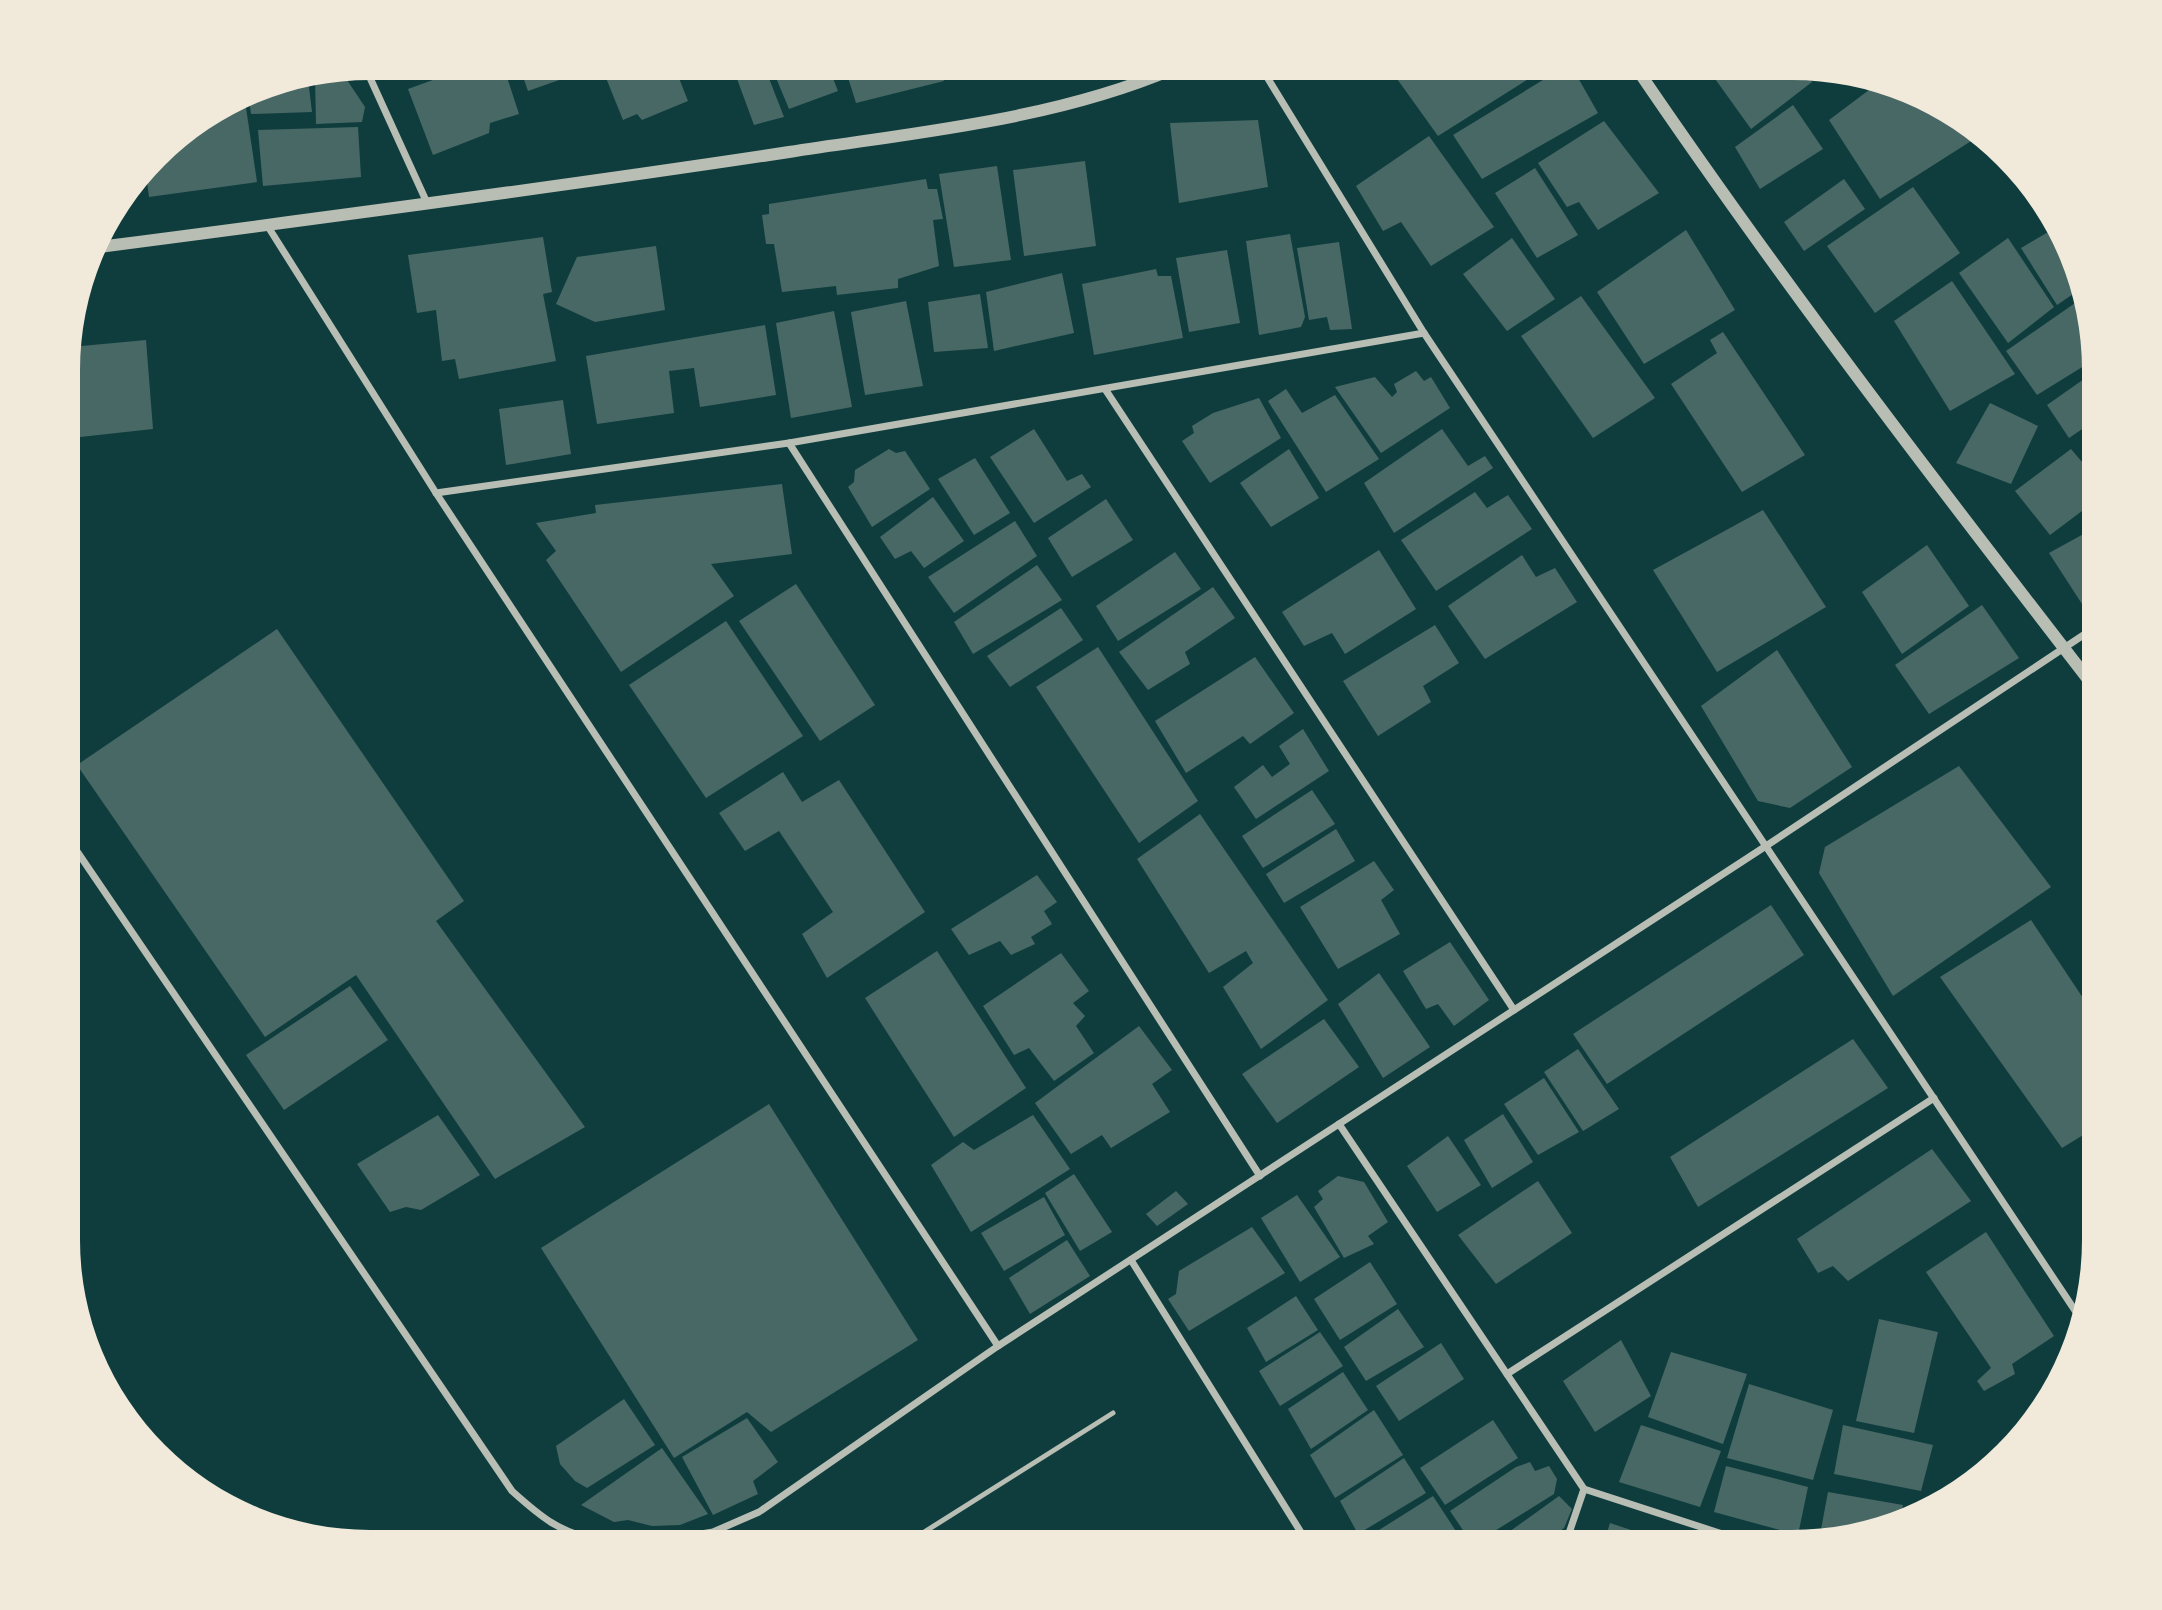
<svg xmlns="http://www.w3.org/2000/svg" width="2162" height="1610" viewBox="0 0 2162 1610" font-family="'Nunito Sans',sans-serif">
	<style>
		.building { fill: #486865 }
		.lines { fill: none; stroke-linecap: round; stroke-linejoin: round }
		.service { stroke: #b8beb3; stroke-width: 5 }
		.minor { stroke: #b8beb3; stroke-width: 7 }
		.tertiary { stroke: #b8beb3; stroke-width: 12 }
	</style>
	<rect width="100%" height="100%" fill="#0f3d3e"/>
	<g class="building">
		<polygon points="466,68 504,68 519,114 490,123 489,133 433,155 408,89"/>
		<polygon points="520,68 574,68 576,74 528,91"/>
		<polygon points="602,68 675,68 688,101 642,120 637,114 623,120"/>
		<polygon points="733,68 765,68 784,117 754,125"/>
		<polygon points="772,68 829,68 838,91 789,109"/>
		<polygon points="845,68 938,68 944,81 856,103"/>
		<polygon points="1390,69 1544,69 1438,136"/>
		<polygon points="1561,69 1573,69 1598,113 1482,179 1453,135"/>
		<polygon points="1708,69 1803,69 1812,82 1751,129"/>
		<polygon points="345,72 347,80 365,107 362,122 316,124 315,77"/>
		<polygon points="308,79 312,112 251,114 249,98 273,84"/>
		<polygon points="1863,81 1907,91 1979,136 1880,199 1829,120 1869,90"/>
		<polygon points="245,101 257,182 149,197 146,174 171,143"/>
		<polygon points="1793,105 1823,149 1760,189 1735,147"/>
		<polygon points="1258,120 1268,187 1179,203 1170,123"/>
		<polygon points="1604,121 1659,193 1598,230 1579,202 1567,207 1538,163"/>
		<polygon points="358,127 361,177 263,186 258,130"/>
		<polygon points="1429,136 1494,227 1431,266 1401,222 1383,231 1356,186"/>
		<polygon points="1085,161 1096,246 1024,256 1013,170"/>
		<polygon points="997,166 1011,260 954,267 939,174"/>
		<polygon points="1535,168 1578,235 1537,258 1495,193"/>
		<polygon points="926,179 928,189 937,189 943,219 933,220 939,266 898,279 898,288 837,295 836,286 782,292 774,244 766,244 762,215 769,214 769,204"/>
		<polygon points="1844,179 1865,209 1804,251 1784,222"/>
		<polygon points="1913,187 1960,253 1875,313 1827,246"/>
		<polygon points="2055,228 2063,237 2076,292 2057,305 2021,248"/>
		<polygon points="1686,230 1735,310 1644,364 1597,292"/>
		<polygon points="1290,234 1305,317 1301,327 1259,335 1246,241"/>
		<polygon points="543,237 552,292 543,294 556,361 459,379 455,359 442,361 436,310 417,313 408,255"/>
		<polygon points="1512,238 1555,299 1507,331 1463,274"/>
		<polygon points="2008,238 2054,307 2008,343 1959,273"/>
		<polygon points="1339,242 1352,329 1330,330 1327,317 1309,320 1297,248"/>
		<polygon points="656,246 665,310 595,322 556,304 577,257"/>
		<polygon points="1227,250 1240,323 1189,332 1176,258"/>
		<polygon points="1156,269 1158,276 1171,276 1183,338 1094,355 1082,284"/>
		<polygon points="1062,273 1074,333 994,351 986,292"/>
		<polygon points="1952,281 2015,374 1950,411 1894,321"/>
		<polygon points="980,294 988,348 934,352 928,302"/>
		<polygon points="1581,296 1655,398 1593,438 1521,336"/>
		<polygon points="906,301 923,386 865,395 851,312"/>
		<polygon points="2078,301 2092,361 2037,395 2006,351"/>
		<polygon points="834,311 852,407 791,418 776,323"/>
		<polygon points="765,325 776,395 700,407 694,368 669,371 674,413 597,424 586,356"/>
		<polygon points="1723,332 1805,455 1742,492 1671,384 1717,353 1710,340"/>
		<polygon points="146,340 153,429 71,438 71,347"/>
		<polygon points="1416,371 1424,381 1431,377 1450,408 1381,453 1335,387 1375,377 1392,397 1397,392 1394,384"/>
		<polygon points="2094,372 2094,421 2069,438 2047,405"/>
		<polygon points="1286,389 1302,413 1335,395 1379,459 1326,492 1268,401"/>
		<polygon points="1259,398 1281,438 1210,483 1182,441 1194,433 1192,426 1213,413"/>
		<polygon points="563,400 571,454 506,465 499,409"/>
		<polygon points="1990,403 2038,426 2011,484 1956,463"/>
		<polygon points="1034,429 1067,481 1082,474 1091,487 1034,523 990,457"/>
		<polygon points="1442,429 1468,466 1485,456 1493,468 1394,533 1364,483"/>
		<polygon points="889,449 896,453 905,451 930,489 872,527 848,487 854,482 855,470"/>
		<polygon points="1289,449 1319,498 1271,527 1240,483"/>
		<polygon points="2071,449 2094,476 2094,502 2050,535 2015,491"/>
		<polygon points="975,458 1010,513 974,535 938,479"/>
		<polygon points="782,484 792,554 711,564 734,596 621,672 546,560 556,551 536,523 596,513 595,505"/>
		<polygon points="1475,492 1487,508 1508,495 1532,529 1436,591 1401,540"/>
		<polygon points="933,497 964,541 924,568 911,551 895,559 880,537"/>
		<polygon points="1106,499 1133,540 1072,577 1048,538"/>
		<polygon points="1763,510 1826,607 1717,672 1653,570"/>
		<polygon points="1015,521 1037,556 954,613 928,577"/>
		<polygon points="2089,531 2094,533 2094,598 2082,604 2049,553"/>
		<polygon points="1927,545 1969,606 1902,654 1862,592"/>
		<polygon points="1379,550 1416,609 1345,654 1332,633 1304,646 1282,612"/>
		<polygon points="1175,552 1201,589 1118,641 1096,606"/>
		<polygon points="1522,555 1536,577 1555,568 1577,602 1485,659 1448,606"/>
		<polygon points="1037,565 1062,600 973,654 954,622"/>
		<polygon points="796,584 875,705 820,741 739,621"/>
		<polygon points="1213,587 1235,618 1185,652 1190,664 1148,690 1119,652"/>
		<polygon points="1982,605 2019,658 1929,714 1895,665"/>
		<polygon points="1061,608 1083,640 1010,687 987,656"/>
		<polygon points="726,621 803,736 706,798 629,685"/>
		<polygon points="1435,625 1459,663 1423,686 1431,702 1378,736 1343,681"/>
		<polygon points="277,629 464,901 436,921 585,1127 495,1179 356,975 265,1037 77,765"/>
		<polygon points="1098,647 1198,801 1139,843 1036,687"/>
		<polygon points="1777,650 1852,767 1790,808 1758,801 1701,706"/>
		<polygon points="1255,657 1294,713 1250,744 1243,736 1186,773 1155,721"/>
		<polygon points="1303,729 1329,771 1256,819 1234,787 1263,765 1272,777 1290,764 1279,746"/>
		<polygon points="1959,766 2051,887 1893,996 1819,873 1825,847"/>
		<polygon points="783,772 802,802 839,780 925,912 827,978 802,934 833,912 779,831 745,851 719,813"/>
		<polygon points="1312,790 1335,824 1263,868 1242,836"/>
		<polygon points="1200,814 1328,1000 1261,1049 1223,987 1253,963 1246,951 1209,973 1137,859"/>
		<polygon points="1336,829 1355,861 1284,903 1266,874"/>
		<polygon points="1374,861 1394,890 1381,900 1400,934 1338,969 1300,907"/>
		<polygon points="1037,875 1057,902 1044,911 1052,924 1031,937 1035,944 1011,955 1000,941 969,955 951,929"/>
		<polygon points="1771,905 1804,955 1607,1084 1573,1034"/>
		<polygon points="2031,920 2093,1013 2093,1129 2062,1148 1940,977"/>
		<polygon points="1450,942 1489,1000 1454,1026 1438,1004 1426,1009 1403,971"/>
		<polygon points="937,951 1026,1088 954,1137 865,998"/>
		<polygon points="1061,953 1089,991 1073,1003 1085,1016 1076,1026 1094,1053 1054,1081 1029,1048 1014,1055 983,1006"/>
		<polygon points="1379,973 1430,1047 1383,1078 1338,1004"/>
		<polygon points="350,986 388,1040 284,1110 246,1055"/>
		<polygon points="1324,1019 1359,1067 1277,1123 1242,1074"/>
		<polygon points="1139,1026 1172,1070 1152,1084 1170,1112 1111,1148 1102,1135 1071,1154 1035,1103"/>
		<polygon points="1853,1039 1888,1088 1698,1207 1670,1157"/>
		<polygon points="1578,1049 1619,1109 1583,1131 1544,1072"/>
		<polygon points="1544,1078 1579,1132 1538,1155 1504,1104"/>
		<polygon points="769,1104 918,1340 771,1432 747,1412 674,1458 541,1248"/>
		<polygon points="1503,1114 1533,1162 1492,1188 1464,1140"/>
		<polygon points="438,1115 480,1175 421,1210 406,1207 390,1212 357,1164"/>
		<polygon points="1033,1115 1070,1169 971,1232 931,1165 963,1142 974,1150"/>
		<polygon points="1448,1136 1481,1185 1437,1212 1407,1166"/>
		<polygon points="1932,1149 1971,1201 1848,1281 1833,1266 1818,1273 1797,1239"/>
		<polygon points="1074,1174 1112,1232 1080,1251 1045,1193"/>
		<polygon points="1338,1176 1364,1182 1388,1222 1368,1236 1374,1244 1344,1258 1314,1207 1323,1199 1318,1191"/>
		<polygon points="1538,1181 1572,1233 1496,1284 1458,1235"/>
		<polygon points="1176,1191 1188,1204 1157,1226 1146,1214"/>
		<polygon points="1297,1195 1340,1257 1300,1282 1261,1218"/>
		<polygon points="1044,1197 1065,1235 1004,1271 981,1233"/>
		<polygon points="1252,1227 1285,1273 1189,1331 1168,1299 1176,1294 1179,1271"/>
		<polygon points="1986,1232 2054,1336 2012,1364 2015,1374 1984,1391 1977,1381 1991,1368 1926,1272"/>
		<polygon points="1067,1240 1090,1276 1030,1314 1009,1278"/>
		<polygon points="1370,1262 1397,1304 1340,1340 1314,1299"/>
		<polygon points="1296,1296 1318,1330 1266,1362 1247,1328"/>
		<polygon points="1398,1309 1424,1347 1366,1381 1344,1347"/>
		<polygon points="1879,1319 1938,1332 1914,1433 1856,1421"/>
		<polygon points="1320,1332 1343,1366 1280,1406 1259,1371"/>
		<polygon points="1621,1340 1651,1396 1595,1432 1563,1381"/>
		<polygon points="1441,1343 1464,1379 1399,1421 1376,1386"/>
		<polygon points="1671,1352 1747,1374 1723,1444 1648,1417"/>
		<polygon points="1343,1372 1368,1410 1311,1449 1288,1409"/>
		<polygon points="1749,1384 1833,1410 1813,1480 1727,1458"/>
		<polygon points="624,1399 655,1445 587,1488 575,1481 560,1464 556,1446"/>
		<polygon points="1374,1410 1403,1455 1335,1498 1310,1455"/>
		<polygon points="747,1418 778,1462 753,1481 758,1494 713,1515 682,1457"/>
		<polygon points="1493,1420 1518,1458 1445,1505 1420,1468"/>
		<polygon points="1641,1425 1721,1451 1700,1507 1619,1482"/>
		<polygon points="1843,1425 1933,1445 1921,1491 1834,1474"/>
		<polygon points="662,1448 708,1514 680,1525 652,1526 628,1520 614,1522 581,1505"/>
		<polygon points="1404,1458 1426,1493 1358,1534 1340,1501"/>
		<polygon points="1530,1462 1535,1471 1549,1466 1557,1479 1554,1494 1477,1542 1471,1542 1450,1511 1516,1467"/>
		<polygon points="1726,1466 1808,1487 1798,1535 1714,1512"/>
		<polygon points="1828,1492 1903,1505 1901,1516 1820,1535"/>
		<polygon points="1433,1496 1463,1542 1360,1542"/>
		<polygon points="1559,1496 1572,1509 1564,1528 1551,1538 1553,1542 1495,1542"/>
		<polygon points="1610,1523 1664,1541 1664,1542 1604,1542"/>
	</g>
	<g class="lines">
		<polyline class="service" points="910,1541 1113,1413"/>
		<g class="minor">
			<polyline points="366,69 428,205"/>
			<polyline points="1262,69 1424,333 2080,1318"/>
			<polyline points="267,225 436,493 998,1346"/>
			<polyline points="1105,389 1514,1010"/>
			<polyline points="789,443 1260,1176"/>
			<polyline points="436,493 789,443 1424,333"/>
			<path d="M70 841 512 1491C542 1518 559 1532 599 1541"/>
			<polyline points="1339,1124 1584,1489 1747,1542"/>
			<polyline points="1131,1260 1307,1542"/>
			<polyline points="1507,1374 1934,1098"/>
			<polyline points="659,1541 713,1532 759,1512 998,1346 1766,846 2094,628"/>
			<polyline points="1566,1542 1584,1489"/>
		</g>
		<g class="tertiary">
			<path d="M1637 69C1781 281 1937 484 2094 687"/>
			<path d="M99 247C330 217 559 187 789 152 917 132 1053 120 1173 69"/>
		</g>
	</g>
	<path d="M0 0H2162V1610H0ZM370 80H1792A290 290 0 0 1 2082 370V1240A290 290 0 0 1 1792 1530H370A290 290 0 0 1 80 1240V370A290 290 0 0 1 370 80Z" fill="#f1e9da" fill-rule="evenodd"/>
</svg>
